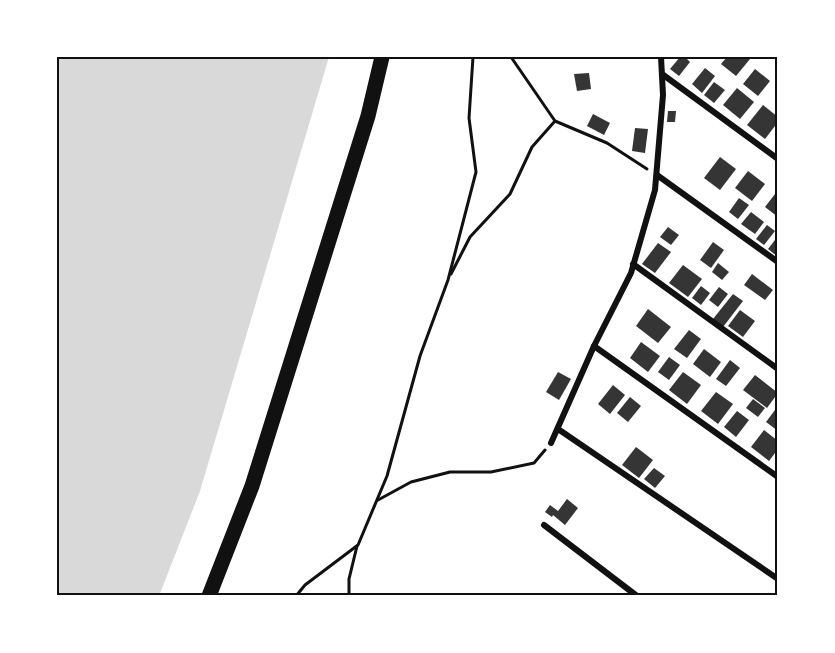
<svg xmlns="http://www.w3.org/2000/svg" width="835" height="653" viewBox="0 0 835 653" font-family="'Golos Text',sans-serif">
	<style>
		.water { fill: #d9d9d9 }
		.building { fill: #353535 }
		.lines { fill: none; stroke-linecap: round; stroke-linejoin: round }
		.path { stroke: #111; stroke-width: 3 }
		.minor { stroke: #111; stroke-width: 6 }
		.primary { stroke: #111; stroke-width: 15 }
		.neatline { fill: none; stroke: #111; stroke-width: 2 }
	</style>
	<rect width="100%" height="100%" fill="#fff"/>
	<polygon class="water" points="57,57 329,57 200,491 159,596 57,596"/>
	<g class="building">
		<polygon points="680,57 685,57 690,62 679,76 670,69"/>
		<polygon points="727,57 748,57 750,59 736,76 721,64"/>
		<polygon points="705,68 715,76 702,93 692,84"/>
		<polygon points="755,69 770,81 758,96 743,84"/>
		<polygon points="589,73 591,89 577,91 574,74"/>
		<polygon points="714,82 725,90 714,103 704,95"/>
		<polygon points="737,88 754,102 740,119 723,105"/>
		<polygon points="763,105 778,117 778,122 765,139 747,125"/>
		<polygon points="668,111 676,111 675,122 667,122"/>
		<polygon points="593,114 610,123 604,135 587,126"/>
		<polygon points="635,128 648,129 645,153 632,151"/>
		<polygon points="720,157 736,169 720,190 704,178"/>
		<polygon points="748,171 765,184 752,201 735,188"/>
		<polygon points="778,190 778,217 765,207"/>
		<polygon points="739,198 749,205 738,219 729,212"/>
		<polygon points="751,212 764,222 755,234 741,224"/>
		<polygon points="767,225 775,231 764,245 756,239"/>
		<polygon points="668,227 679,235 671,245 660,237"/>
		<polygon points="778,236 778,257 768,249"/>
		<polygon points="713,242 724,250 711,268 700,260"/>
		<polygon points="658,243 671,252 655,273 642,264"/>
		<polygon points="718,263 729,272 722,280 712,272"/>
		<polygon points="683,265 702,279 688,297 669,283"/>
		<polygon points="752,274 773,290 765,300 744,285"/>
		<polygon points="701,286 710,293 701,305 692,298"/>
		<polygon points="719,287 728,294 718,307 709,300"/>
		<polygon points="733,294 743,301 723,327 713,319"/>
		<polygon points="648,309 671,327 658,343 636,326"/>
		<polygon points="740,310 755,321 743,337 728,326"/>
		<polygon points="689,330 701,339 687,358 674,349"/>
		<polygon points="641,342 660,356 648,372 630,358"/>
		<polygon points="704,349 721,362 710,377 693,364"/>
		<polygon points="669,357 680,365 669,380 658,372"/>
		<polygon points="730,360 740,368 726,386 716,379"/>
		<polygon points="558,372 571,379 559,400 546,392"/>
		<polygon points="683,372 701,385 687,404 669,390"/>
		<polygon points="755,375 778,393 767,408 743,390"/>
		<polygon points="613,385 625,395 610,414 598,404"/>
		<polygon points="716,392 733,404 718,424 701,411"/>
		<polygon points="630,397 641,406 628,422 617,413"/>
		<polygon points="753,399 765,408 758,417 746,408"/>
		<polygon points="778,406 778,431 766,422"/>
		<polygon points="737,411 749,420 736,437 724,427"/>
		<polygon points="764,430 778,441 778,449 769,461 751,447"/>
		<polygon points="636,447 653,460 639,478 622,465"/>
		<polygon points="654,468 665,476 655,488 644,479"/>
		<polygon points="567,499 578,508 565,525 553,515 552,517 545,512 550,505 558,511"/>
	</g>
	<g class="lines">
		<g class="path">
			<polyline points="511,57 555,121 607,143 647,169"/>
			<polyline points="451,274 470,237 510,194 532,147 555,121"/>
			<polyline points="378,500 411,482 450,472 491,472 534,463 545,450"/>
			<polyline points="296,596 305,585 358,545 387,476 420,356 448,280 476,172 469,118 473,57"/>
			<polyline points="349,596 349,579 357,546"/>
		</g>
		<g class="minor">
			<polyline points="662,74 778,159"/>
			<polyline points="657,175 778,262"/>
			<polyline points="633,264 778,369"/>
			<polyline points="594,346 778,477"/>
			<polyline points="558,429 778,579"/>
			<polyline points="551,443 594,346 631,273 655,190 663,95 661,57"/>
			<polyline points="544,525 637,596"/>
		</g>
		<polyline class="primary" points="209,596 252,486 368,116 382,57"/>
	</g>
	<rect width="835" height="653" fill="none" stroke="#ffffff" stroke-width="117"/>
	<rect x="58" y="58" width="718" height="536" class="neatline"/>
</svg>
